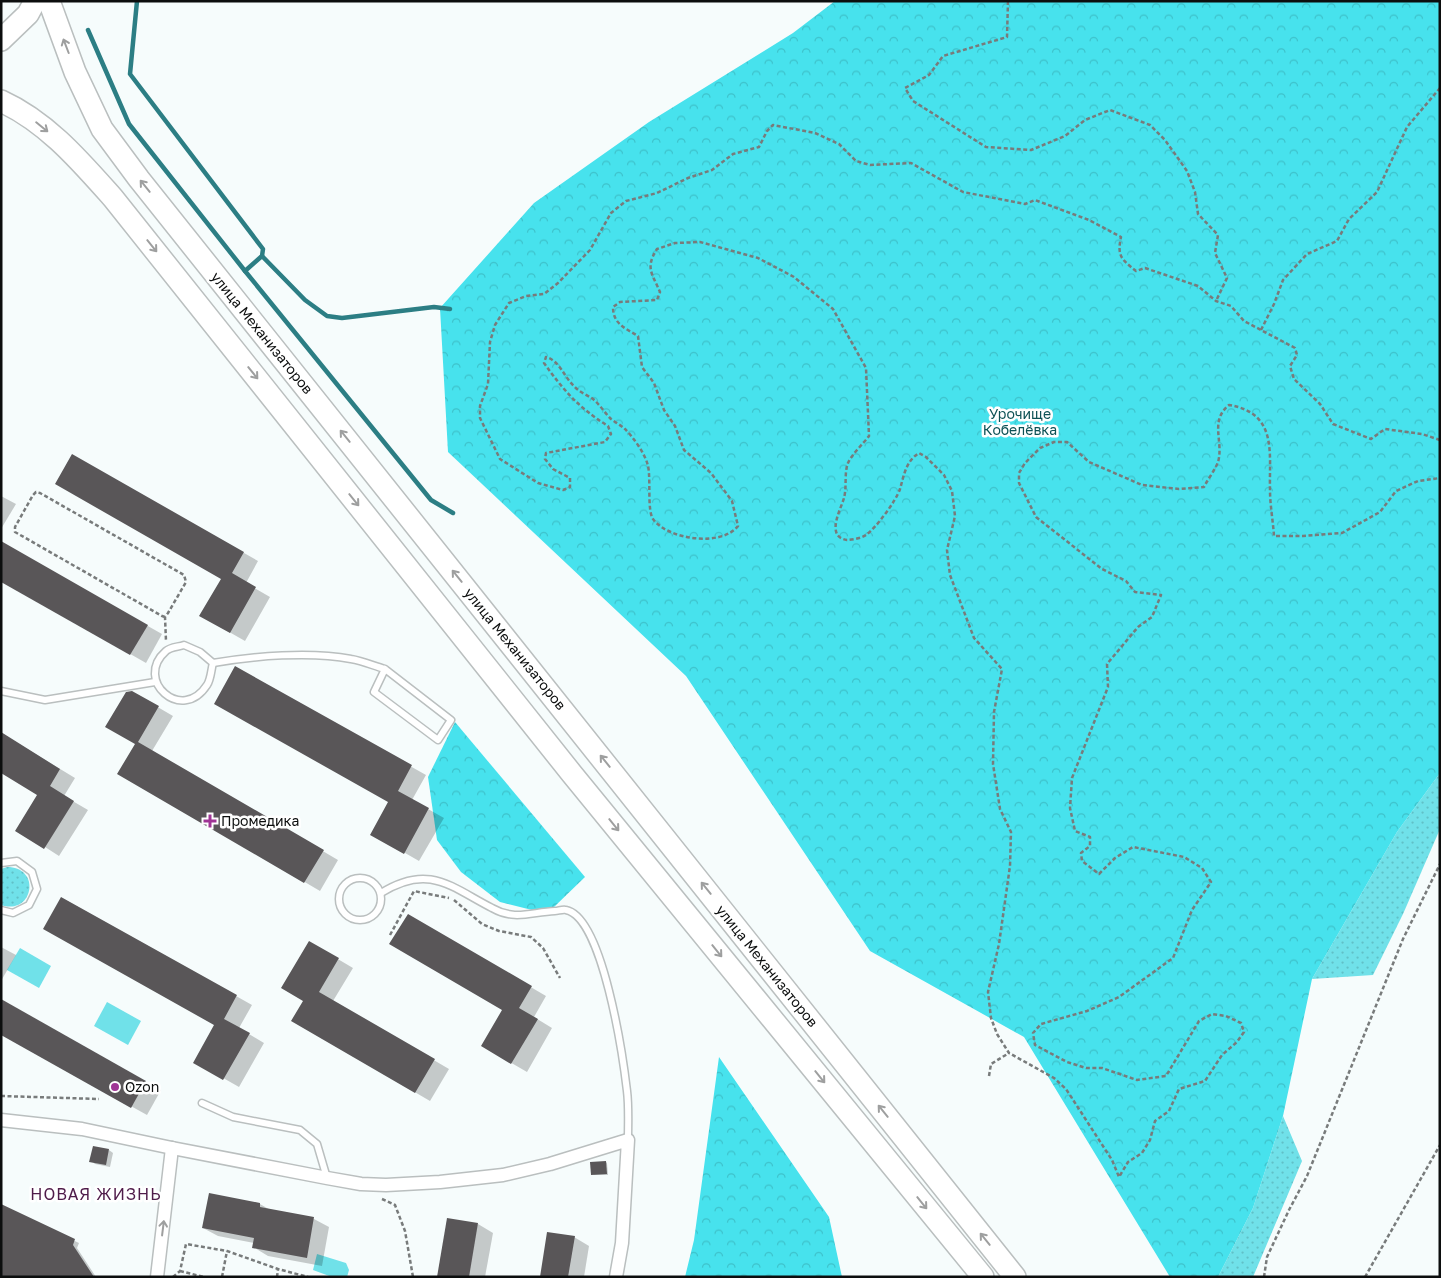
<svg xmlns="http://www.w3.org/2000/svg" width="1441" height="1278" viewBox="0 0 1441 1278" font-family="'Golos Text',sans-serif">
	<style>
		.grass { fill: url(#grass-dots) }
		.forest { fill: url(#forest-crowns) }
		.park { fill: #70e1e9 }
		.shadow { fill: #0003 }
		.lines { fill: none; stroke-linecap: round; stroke-linejoin: round }
		.stream { stroke: #2c7e84; stroke-width: 4.5 }
		.building { fill: #595658 }
		.lane-casing { stroke: #babfbf; stroke-width: 9 }
		.street-casing { stroke: #babfbf; stroke-width: 15 }
		.primary-casing { stroke: #babfbf; stroke-width: 24 }
		.path { stroke: #787b7b; stroke-width: 2.5; stroke-dasharray: 4 2.5; stroke-linecap: butt }
		.lane { stroke: #fff; stroke-width: 6 }
		.street { stroke: #fff; stroke-width: 12 }
		.primary { stroke: #fff; stroke-width: 21 }
		.oneway { stroke: #9e9f9f }
		.poi-dot { fill: #9f3495; stroke: #fff; stroke-width: 2 }
		.labels { text-anchor: middle; stroke-width: 5; stroke-linejoin: round; paint-order: stroke }
		.street-label { font-size: 14px; fill: #0c0e0e; stroke: #fff }
		.park-label { font-size: 14px; fill: #0d5155; stroke: #fff }
		.poi-label { font-size: 14px; fill: #0c0e0e; stroke: #fff; text-anchor: start }
		.quarter-label { font-size: 16px; letter-spacing: 1px; fill: #4f1c4a; stroke: #fff }
	</style>
	<defs>
		<pattern id="grass-dots" width="8" height="8" patternUnits="userSpaceOnUse" patternTransform="scale(1.25)"><rect width="8" height="8" fill="#70e1e9"/><path d="M2 2h.1M6 6h.1" fill="none" stroke="#60c0c7" stroke-width="1.8" stroke-linecap="round"/></pattern>
		<pattern id="forest-crowns" width="20" height="18" patternUnits="userSpaceOnUse" patternTransform="scale(1.25)"><rect width="20" height="18" fill="#47e2ed"/><path d="M2 6a3 3 0 1 1 6 0M12 15a3 3 0 1 1 6 0" fill="none" stroke="#3dc1ca"/></pattern>
	</defs>
	<rect width="100%" height="100%" fill="#f6fcfc"/>
	<g class="grass">
		<polygon points="1440,773 1440,829 1403,914 1373,975 1312,979 1397,832"/>
		<path d="M7 867C42 867 33 916 1 905V869Z"/>
		<polygon points="1283,1116 1302,1161 1253,1277 1218,1277 1253,1208"/>
	</g>
	<g class="forest">
		<polygon points="835,1 1440,1 1440,773 1397,832 1312,979 1283,1116 1253,1208 1218,1277 1170,1277 1024,1037 870,951 686,676 448,452 440,308 534,203 649,122 793,33"/>
		<polygon points="455,722 585,877 554,907 532,910 500,902 461,872 437,840 428,777"/>
		<polygon points="719,1057 829,1217 842,1277 685,1277 694,1240"/>
	</g>
	<g class="park">
		<polygon points="20,948 51,966 39,988 7,970"/>
		<polygon points="107,1002 141,1021 128,1045 94,1026"/>
		<polygon points="317,1254 346,1263 349,1270 347,1277 332,1277 313,1270"/>
	</g>
	<g class="shadow">
		<polygon points="73,456 258,561 246,583 270,597 245,641 201,616 223,578"/>
		<polygon points="1,496 16,504 1,529"/>
		<polygon points="1,543 162,634 146,663 1,580"/>
		<polygon points="236,668 426,775 412,800 444,818 419,861 372,834 390,802"/>
		<polygon points="132,692 173,716 152,751 338,860 320,891 119,773 136,744"/>
		<polygon points="1,733 75,778 64,796 88,810 59,856 45,847 39,795"/>
		<polygon points="62,898 252,1005 239,1028 264,1043 239,1087 195,1062 216,1025"/>
		<polygon points="408,915 546,996 534,1017 552,1028 527,1072 482,1046 504,1010"/>
		<polygon points="309,942 353,968 333,1001 449,1069 430,1101 293,1021 305,1000"/>
		<polygon points="1,947 16,955 1,981"/>
		<polygon points="1,1001 161,1090 147,1115 1,1034"/>
		<polygon points="109,1150 113,1153 110,1167 95,1164 91,1161"/>
		<polygon points="606,1162 607,1163 608,1175 593,1175"/>
		<polygon points="260,1204 272,1211 314,1219 329,1227 322,1266 268,1256 253,1247 254,1243 218,1236 203,1228"/>
		<polygon points="1,1206 79,1243 77,1248 96,1277 1,1277"/>
		<polygon points="478,1224 493,1233 485,1277 438,1277"/>
		<polygon points="574,1237 589,1246 584,1277 541,1277"/>
	</g>
	<g class="lines">
		<g class="stream">
			<polyline points="137,1 130,74 263,249 262,256 245,271 431,500 453,513"/>
			<polyline points="88,30 129,124 245,271"/>
			<polyline points="262,256 305,300 327,316 342,318 434,307 450,309"/>
		</g>
	</g>
	<g class="building">
		<polygon points="72,454 244,552 232,573 256,587 230,633 199,616 221,579 55,484"/>
		<polygon points="1,541 148,625 130,655 1,582"/>
		<polygon points="235,666 412,765 398,791 429,808 404,854 370,835 388,802 214,704"/>
		<polygon points="132,691 159,706 138,742 324,850 304,883 117,774 135,744 105,727 126,692"/>
		<polygon points="1,732 60,769 50,786 74,801 44,849 15,831 37,795 1,773"/>
		<polygon points="61,897 237,995 224,1019 250,1033 223,1080 193,1063 214,1025 43,929"/>
		<polygon points="408,914 532,986 519,1008 538,1019 511,1064 481,1046 502,1010 389,944"/>
		<polygon points="309,941 339,958 319,992 435,1059 415,1093 291,1021 303,1001 281,988"/>
		<polygon points="1,999 146,1081 131,1108 1,1035"/>
		<polygon points="93,1146 109,1149 106,1165 89,1162"/>
		<polygon points="606,1161 607,1174 591,1175 590,1162"/>
		<polygon points="209,1193 260,1203 260,1207 314,1217 307,1258 252,1248 254,1238 202,1228"/>
		<polygon points="1,1204 75,1239 73,1245 94,1277 1,1277"/>
		<polygon points="447,1218 478,1223 469,1277 437,1277"/>
		<polygon points="547,1232 575,1236 568,1277 540,1277"/>
	</g>
	<g class="lines">
		<defs>
			<g id="lane">
				<path d="M184 645 200 652 213 663C211 670 211 679 207 685 182 724 133 680 166 651 170 647 178 647 184 645Z"/>
				<path d="M213 663C254 656 310 651 351 659 363 661 374 666 385 669L374 692 438 740 451 720 385 669"/>
				<polyline points="1,691 45,700 155,682"/>
				<polyline points="1,863 17,861 32,872 37,889 29,905 13,913 1,910"/>
				<circle cx="360" cy="899" r="21"/>
				<path d="M381 893C429 863 451 887 492 908 515 921 531 912 555 911 558 911 563 909 566 910 603 917 623 1057 627 1091 629 1107 628 1124 628 1140"/>
				<polyline points="202,1103 233,1117 300,1130 317,1144 327,1178"/>
			</g>
			<g id="street">
				<polyline points="1,1120 82,1129 172,1148 327,1178 361,1184 386,1185 440,1182 503,1175 550,1164 628,1140 622,1243 616,1277"/>
				<polyline points="157,1277 172,1148"/>
			</g>
			<g id="primary">
				<polyline points="49,1 75,72 102,129 139,179 1015,1277"/>
				<polyline points="1,40 28,14 35,1"/>
				<path d="M1 101C47 122 80 161 113 198L572 774 983 1277"/>
			</g>
		</defs>
		<use href="#lane" class="lane-casing"/>
		<use href="#street" class="street-casing"/>
		<use href="#primary" class="primary-casing"/>
		<g class="path">
			<polyline points="1008,1 1007,37 943,56 929,75 905,88 913,101 986,147 1031,150 1065,136 1085,120 1110,110 1150,125 1165,140 1187,171 1195,192 1198,214 1218,235 1215,253 1227,278 1216,301"/>
			<polyline points="1261,330 1274,304 1283,280 1307,254 1337,241 1349,219 1377,192 1407,127 1440,88"/>
			<path d="M1440 440 1422 434 1385 429 1371 439 1333 424 1320 404 1294 379 1290 366 1297 355 1295 348 1244 321 1231 306 1216 301 1198 286 1145 268 1136 271C1121 259 1117 256 1121 237L1089 220 1035 200 1025 204 963 192 911 163 870 165 856 161 839 144 815 133 773 125 767 131 759 147 733 154 712 170 688 178 657 193 626 201 611 213 590 250 558 283 544 294 526 296 509 303 495 325 490 342 488 384 480 406V418L500 459 538 483 563 490 570 487V478L553 469 545 459 546 453 605 442 611 434 608 426C579 408 564 391 544 363L546 357C560 361 564 377 574 386 579 392 587 395 593 399 600 405 605 413 611 419 615 422 620 425 624 428 633 437 645 453 648 466 651 479 647 510 653 519 668 540 722 547 738 526L732 501 711 473 684 450 675 426 664 410 654 383 642 367 638 336C625 328 613 324 613 307L620 302 657 300 660 292C652 273 645 268 657 249L675 243 700 242 758 258 794 277 833 309 866 368 869 436C863 444 852 454 848 463 844 473 847 487 844 498 841 509 825 537 847 540 852 540 862 538 866 535 876 528 896 501 900 489 904 475 906 461 919 453L926 457 944 475 952 491 955 516 947 550 950 575 974 638 1002 669 994 712 993 764 1000 809 1011 832 1010 866 999 944 988 992 991 1018 997 1034 1009 1053 1054 1078 1066 1089 1112 1160 1119 1177 1128 1162 1142 1153 1150 1140 1155 1121 1169 1111 1179 1089 1205 1081 1222 1055 1237 1042 1244 1032 1241 1023 1226 1016 1212 1014 1199 1021 1166 1076 1137 1080 1102 1068H1086L1067 1062 1035 1045 1033 1033 1041 1024 1087 1011 1119 997 1173 958 1192 910 1211 882 1202 868 1184 857 1133 847 1115 858 1099 874 1082 861 1081 853 1090 846V837L1075 831 1070 808 1072 778 1108 687 1107 664 1138 627 1152 617 1161 595 1135 592 1126 581 1102 569 1036 517 1019 483V473L1025 463 1040 448 1054 442H1067L1089 462 1142 485 1179 489 1204 487C1208 479 1215 470 1218 462 1224 442 1209 421 1229 405 1278 413 1269 453 1270 490 1270 505 1273 521 1274 536H1303L1342 533 1380 512 1396 491 1418 481 1440 478"/>
			<polyline points="165,617 162,616 15,532 15,527 33,495 36,492 40,493 184,575 186,582 168,613 165,617 166,641"/>
			<polyline points="454,900 482,924 499,931 531,937 543,948 560,978"/>
			<polyline points="390,935 414,891 449,898"/>
			<polyline points="989,1076 991,1064 1009,1053"/>
			<polyline points="1,1096 99,1099"/>
			<polyline points="382,1199 395,1205 405,1231 413,1277"/>
			<polyline points="180,1271 204,1277"/>
			<polyline points="173,1277 180,1271 186,1244 227,1251 278,1269 308,1277"/>
			<polyline points="222,1277 227,1251"/>
			<polyline points="277,1277 278,1269"/>
			<polyline points="1264,1277 1267,1257 1289,1210 1307,1176 1403,939 1440,864"/>
			<polyline points="1365,1277 1440,1145"/>
		</g>
		<use href="#lane" class="lane"/>
		<use href="#street" class="street"/>
		<use href="#primary" class="primary"/>
	</g>
	<defs><path id="oneway-shaft" d="M-6 0H5M1.5-3L5.5 0L1.5 3" fill="none" stroke-width="1.6" stroke-linecap="round" stroke-linejoin="round" transform="scale(1.25)"/></defs>
	<g class="oneway">
		<use href="#oneway-shaft" transform="translate(66 46) rotate(-111)"/>
		<use href="#oneway-shaft" transform="translate(42 127) rotate(39)"/>
		<use href="#oneway-shaft" transform="translate(145 186) rotate(-129)"/>
		<use href="#oneway-shaft" transform="translate(152 246) rotate(51)"/>
		<use href="#oneway-shaft" transform="translate(253 373) rotate(51)"/>
		<use href="#oneway-shaft" transform="translate(345 436) rotate(-129)"/>
		<use href="#oneway-shaft" transform="translate(354 500) rotate(51)"/>
		<use href="#oneway-shaft" transform="translate(457 576) rotate(-129)"/>
		<use href="#oneway-shaft" transform="translate(605 761) rotate(-129)"/>
		<use href="#oneway-shaft" transform="translate(614 825) rotate(51)"/>
		<use href="#oneway-shaft" transform="translate(706 888) rotate(-129)"/>
		<use href="#oneway-shaft" transform="translate(717 951) rotate(51)"/>
		<use href="#oneway-shaft" transform="translate(820 1077) rotate(51)"/>
		<use href="#oneway-shaft" transform="translate(883 1111) rotate(-129)"/>
		<use href="#oneway-shaft" transform="translate(922 1203) rotate(51)"/>
		<use href="#oneway-shaft" transform="translate(163 1228) rotate(-83)"/>
		<use href="#oneway-shaft" transform="translate(985 1239) rotate(-129)"/>
	</g>
	<g class="poi-dot">
		<path d="M207.5 813.5h5v5h5v5h-5v5h-5v-5h-5v-5h5z"/>
		<circle cx="115" cy="1087" r="5"/>
	</g>
	<g class="labels">
		<g class="street-label">
			<text transform="translate(262 333) rotate(51)" y="5">улица Механизаторов</text>
			<text transform="translate(515 649) rotate(51)" y="5">улица Механизаторов</text>
			<text transform="translate(767 966) rotate(51)" y="5">улица Механизаторов</text>
		</g>
		<g class="park-label">
			<text x="1020" y="419">Урочище<tspan x="1020" dy="16">Кобелёвка</tspan></text>
		</g>
		<g class="poi-label">
			<text x="221" y="826">Промедика</text>
			<text x="125" y="1092">Ozon</text>
		</g>
		<g class="quarter-label">
			<text x="96" y="1200">НОВАЯ ЖИЗНЬ</text>
		</g>
	</g>
	<rect width="1441" height="1278" fill="none" stroke="#0c0e0e" stroke-width="5"/>
</svg>
